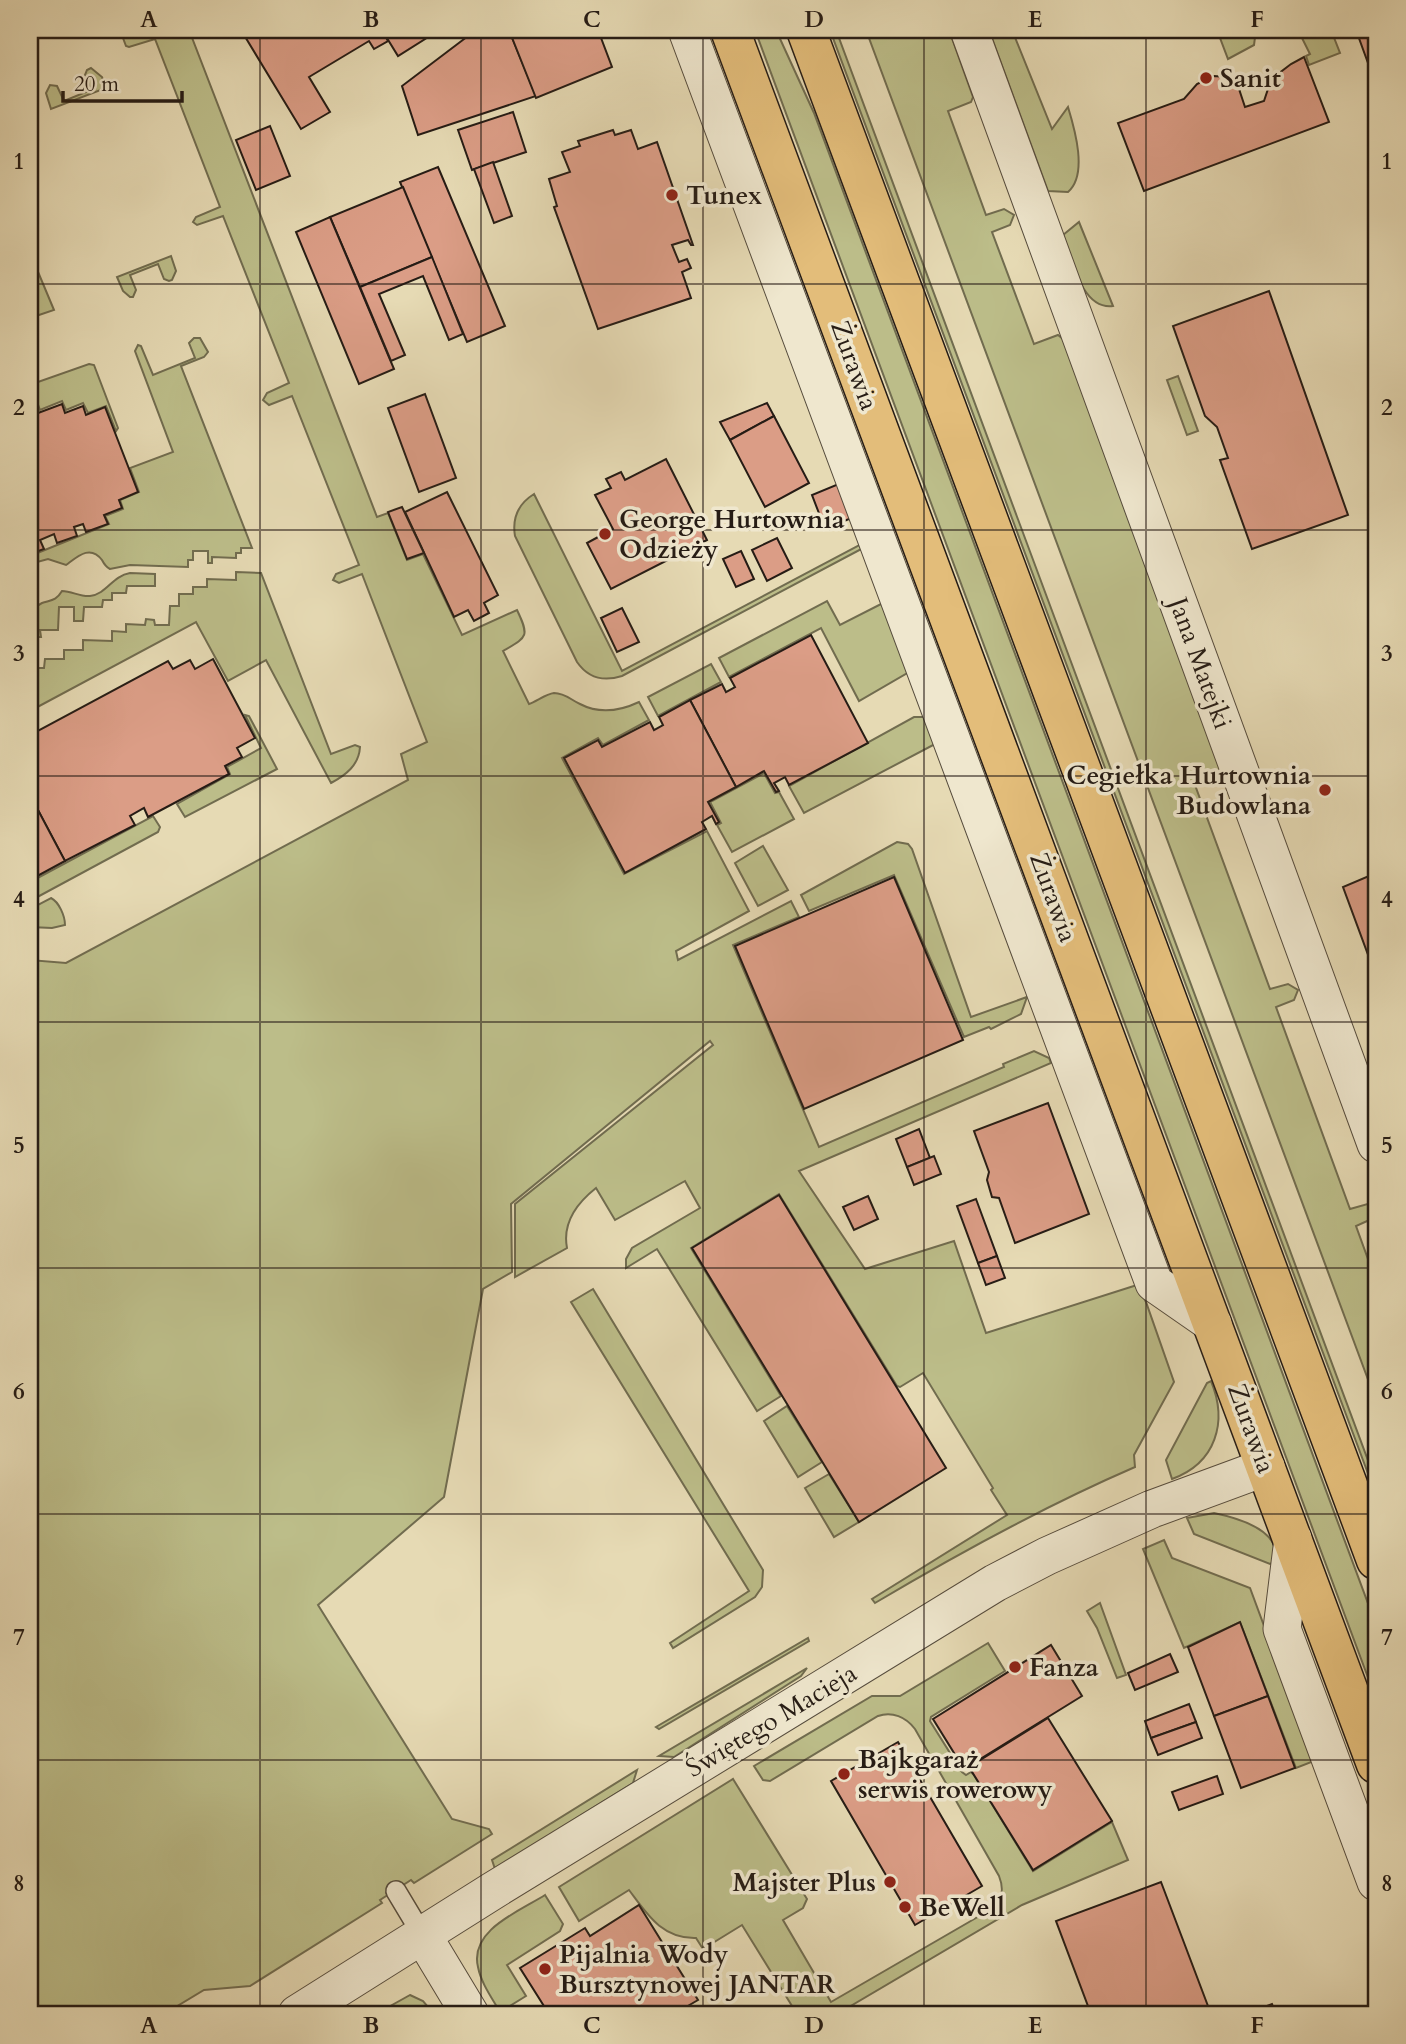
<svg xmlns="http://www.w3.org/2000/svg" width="1406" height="2044" viewBox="0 0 1406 2044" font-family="Cardo,serif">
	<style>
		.green { fill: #bcbd89; stroke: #716c4f; stroke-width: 2 }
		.building { fill: #db9d86; stroke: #261c15; stroke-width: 2 }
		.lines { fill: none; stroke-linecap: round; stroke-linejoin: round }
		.service-casing { stroke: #564c3d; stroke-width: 22 }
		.minor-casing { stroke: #564c3d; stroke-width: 39 }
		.primary-casing { stroke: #261c15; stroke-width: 41 }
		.service { stroke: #efe7ce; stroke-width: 19 }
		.minor { stroke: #efe7ce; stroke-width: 37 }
		.primary { stroke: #e3bd7a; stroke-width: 38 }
		.grid { fill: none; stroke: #261c15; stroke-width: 2; stroke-opacity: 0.55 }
		.poi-dot { fill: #8f2418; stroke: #efe7ce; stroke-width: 2.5 }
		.labels { text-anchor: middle; stroke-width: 7; stroke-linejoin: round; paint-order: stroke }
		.poi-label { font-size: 26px; font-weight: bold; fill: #261c15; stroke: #efe7ce; text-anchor: start }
		.street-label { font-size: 26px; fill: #261c15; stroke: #efe7ce }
		.neatline { fill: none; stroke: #261c15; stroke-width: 2.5 }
		.grid-label { font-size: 23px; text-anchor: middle; font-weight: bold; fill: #261c15 }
	</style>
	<rect width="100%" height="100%" fill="#e6dab4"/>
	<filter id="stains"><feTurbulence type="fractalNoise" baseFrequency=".00286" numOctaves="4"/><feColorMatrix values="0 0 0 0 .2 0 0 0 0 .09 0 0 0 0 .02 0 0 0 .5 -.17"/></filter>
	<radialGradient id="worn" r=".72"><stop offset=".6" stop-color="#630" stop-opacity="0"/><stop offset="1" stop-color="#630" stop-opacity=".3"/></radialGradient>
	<g class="green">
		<path d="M120 30H189L377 517 388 513 407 560 423 554 462 635 517 610C530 637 527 637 503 651L529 704C537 701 546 694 554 693 565 693 571 700 580 704 599 714 620 711 639 702L649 720 603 745 598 738 562 758 624 874 707 831 749 911 676 951 678 960 791 901 799 917 733 945 819 1147 1004 1067 1003 1064 1034 1051 1049 1058 1051 1063 799 1171 865 1269 954 1241 986 1333 1137 1285 1146 1302 1174 1382 1134 1455 1135 1467C1045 1506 959 1553 875 1603L872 1599 1007 1515 991 1490 993 1488 923 1373 900 1387 897 1386 779 1194 691 1248 781 1396 757 1411 657 1249 626 1268V1259L632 1248 700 1208 685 1181 615 1220 596 1188C577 1203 562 1222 567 1248L515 1277V1204L713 1045 710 1041 511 1204 512 1272 483 1289 444 1497 318 1605 452 1819 489 1829 492 1834 414 1883 411 1880 380 1900 382 1903 250 1986 204 1990 164 2014H30V960L66 963 408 780 401 754 427 742 362 574 339 583 333 580 336 574 359 565 292 396 269 405 263 400 267 393 289 383 223 216 197 225 193 222 196 217 220 207 155 39 129 47 126 46Z"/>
		<polygon points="755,30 776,30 814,113 1376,1625 1376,1699"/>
		<polygon points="830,30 836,30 1376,1482 1376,1495"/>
		<polygon points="866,30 949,30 973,97 971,102 948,111 986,215 1004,209 1014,215 1010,225 992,232 1034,344 1058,335 1063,339 1220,769 1218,775 1195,785 1270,989 1288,984 1298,990 1294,1000 1276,1007 1350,1209 1371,1203 1376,1208 1376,1217 1356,1226 1376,1281 1376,1401"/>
		<path d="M989 30H1012L1052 129 1068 107C1075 130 1088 175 1068 192L1048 191Z"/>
		<polygon points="1217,30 1256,30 1254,45 1228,59"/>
		<polygon points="1298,30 1331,30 1340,53 1309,65 1306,56 1310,54"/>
		<polygon points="91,68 102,77 106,88 51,109 46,93 50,85 57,86 64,101 91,90 85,75 87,70"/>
		<path d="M1079 222 1113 306C1081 310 1072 258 1063 235Z"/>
		<polygon points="171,256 176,271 172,280 169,281 164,279 158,264 130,275 136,290 133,297 130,297 123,291 117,277"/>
		<polygon points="30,264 36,267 54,310 30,318"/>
		<path d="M194 338H200L208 352 204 357 181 366 252 548H241V553H236V558L212 557V563H208V551H193V560H188V567L130 565 110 569C106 567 104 564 102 560 90 544 77 557 66 565L48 559 30 564V556L109 524 105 516 123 509 120 500 139 492 130 468 173 452 135 351 138 345 141 346 153 375 195 358 189 343Z"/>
		<polygon points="89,364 94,365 118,428 116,431 106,406 88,413 83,403 66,410 62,401 40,410 33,391 35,383"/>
		<polygon points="1178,376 1198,431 1187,435 1167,380"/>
		<path d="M534 494 622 671 865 542 867 546 622 676C603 682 588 678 577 662L515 536C512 518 518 504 534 494Z"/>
		<path d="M236 572 261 573 331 754 355 745 360 747C359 765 346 775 331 783L266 660 228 681 196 622 30 711V668H44L45 659H64V650H83V640L112 641V631L126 632V624L145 625 146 619 154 620 155 625H169L170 606H179V594H193V587H207V579L236 580Z"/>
		<path d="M130 573 155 574V586H127L126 593H112V600H103L102 607H84L83 621H74V607H59L58 630H40L41 637H31L30 642C30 629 27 610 42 603 51 600 56 601 62 591 72 591 80 597 90 596 107 594 112 576 130 573Z"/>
		<polygon points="827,601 840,625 885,602 909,672 859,701 821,628 729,677 719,658"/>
		<polygon points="711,664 721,682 658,716 648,697"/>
		<polygon points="245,715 249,716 277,769 185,817 177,804 230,774 227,767 261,748"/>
		<polygon points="914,717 924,717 937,743 804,813 789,786"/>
		<polygon points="764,773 775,793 779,792 794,819 732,852 717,825 721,823 710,802"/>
		<polygon points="153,816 160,827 158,832 30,901 30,882"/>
		<polygon points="897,842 908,844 912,849 971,1017 1027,997 1021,1014 991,1029 989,1027 964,1037 894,875 809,911 801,895"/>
		<polygon points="763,846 788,890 758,906 735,863"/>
		<path d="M51 898C59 902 65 916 65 925L52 928 30 927V909Z"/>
		<polygon points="593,1289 763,1570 762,1587 755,1597 673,1648 670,1643 749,1591 571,1302"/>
		<path d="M1211 1381C1228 1422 1216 1463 1172 1479L1166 1460 1207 1383Z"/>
		<polygon points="787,1406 822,1462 798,1477 764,1421"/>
		<polygon points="829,1474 859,1522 834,1537 805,1488"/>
		<path d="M1214 1513C1233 1517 1265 1525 1274 1545 1276 1550 1275 1557 1275 1562L1270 1564 1194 1534 1187 1518Z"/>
		<polygon points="1164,1540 1172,1558 1250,1588 1314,1761 1296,1768 1240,1622 1184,1648 1143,1549"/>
		<polygon points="1100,1603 1126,1675 1117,1678 1097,1628 1087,1611"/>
		<polygon points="808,1638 809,1641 659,1729 656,1727"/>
		<path d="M988 1643 1005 1671 931 1717 930 1721 962 1772 966 1775 971 1772 974 1775 1033 1871 1112 1822 1128 1860 1022 1905 837 2014H797L742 1925 703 1949 696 1938C662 1939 647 1914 629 1890L579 1921 559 1887 733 1779 807 1899 803 1908 783 1920 831 2002 988 1911C1002 1902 1005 1891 999 1876L915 1729C906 1717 892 1711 878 1716L770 1781 763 1780 754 1766 872 1696H900Z"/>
		<polygon points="807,1668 801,1676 674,1757 659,1756"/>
		<polygon points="637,1770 633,1783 495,1869 492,1860"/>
		<path d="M545 1895 563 1924 560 1931 507 1965 526 1996 500 2012C492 1998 481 1983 478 1967 469 1930 520 1911 545 1895Z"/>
		<polygon points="410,1995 423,2001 434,2014 376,2014"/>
	</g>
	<g class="building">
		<polygon points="241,30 382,30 388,41 374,49 369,41 309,77 330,112 301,129"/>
		<polygon points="382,30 430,30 433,34 398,56"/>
		<polygon points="476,30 509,30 536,96 418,135 402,86"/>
		<polygon points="509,30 598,30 612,67 536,98"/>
		<polygon points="1356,30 1376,30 1376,85"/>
		<polygon points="1304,57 1329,122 1144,191 1118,123 1184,99 1197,84 1214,76 1226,77 1237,83 1245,107 1264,101 1269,86 1278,74 1291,64"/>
		<polygon points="513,112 526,152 472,170 458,130"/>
		<polygon points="270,126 290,176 256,190 236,140"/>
		<polygon points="613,130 615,135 631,130 638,149 657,142 693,245 691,245 688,240 672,245 679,262 687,259 691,268 682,272 691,298 598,329 554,207 557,206 549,179 570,172 562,152 580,146 578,141"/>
		<polygon points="493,162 512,216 494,223 474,169"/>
		<polygon points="438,167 505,326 467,342 400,182"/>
		<polygon points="403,187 432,257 360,287 330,217"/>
		<polygon points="330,217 394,369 359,384 296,232"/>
		<polygon points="432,257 463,334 449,340 423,276 379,294 405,355 391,361 360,287"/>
		<polygon points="1269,291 1348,515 1252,549 1220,460 1228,458 1217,427 1205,416 1173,326"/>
		<polygon points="425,394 456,478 419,492 388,408"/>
		<polygon points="767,403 774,416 730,440 720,422"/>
		<polygon points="62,404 65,413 83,406 86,415 105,407 138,492 119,500 122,508 104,515 108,524 86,532 83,524 74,527 77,536 57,543 54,534 40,540 44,549 30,554 30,416"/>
		<polygon points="774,416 809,483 765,507 730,440"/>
		<polygon points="666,459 707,540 611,589 587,543 613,529 595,495 611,488 606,479 621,472 625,480"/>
		<polygon points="841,483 854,517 825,529 812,495"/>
		<polygon points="447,492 498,595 484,603 489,613 474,621 468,610 454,617 405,512"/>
		<polygon points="402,507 424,553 407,559 388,512"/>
		<polygon points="777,538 792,568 767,581 752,550"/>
		<polygon points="741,551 754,579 736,587 723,559"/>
		<polygon points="622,608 639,642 617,652 601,618"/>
		<polygon points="811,635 868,743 789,785 785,777 774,783 779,791 776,792 764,771 736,787 690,700 722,684 726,692 735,687 730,678"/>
		<polygon points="213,659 255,738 237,748 242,757 225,766 229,774 148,817 144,808 130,816 135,825 65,861 30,795 30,735 168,661 173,669 190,660 195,669"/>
		<polygon points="690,700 736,787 708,802 719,822 716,824 712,816 702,822 706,829 625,873 564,758 598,740 602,747 650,722 654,730 663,725 659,717"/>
		<polygon points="30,795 65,861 30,880"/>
		<polygon points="1376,873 1376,957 1370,960 1343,887"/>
		<polygon points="894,877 963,1040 804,1109 735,946"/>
		<polygon points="1048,1103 1089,1214 1015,1243 999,1198 992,1197 987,1180 989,1172 974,1131"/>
		<polygon points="919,1129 930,1158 907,1167 896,1139"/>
		<polygon points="934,1156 941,1174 914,1185 907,1167"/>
		<polygon points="779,1195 946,1468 859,1522 692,1248"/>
		<polygon points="868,1196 878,1219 854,1230 843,1207"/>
		<polygon points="976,1199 997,1256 978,1263 957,1206"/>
		<polygon points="997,1256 1005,1278 986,1285 978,1263"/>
		<polygon points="1240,1622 1268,1696 1214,1716 1188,1647"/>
		<polygon points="1051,1645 1082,1696 964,1769 933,1719"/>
		<polygon points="1170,1654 1178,1672 1135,1690 1128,1673"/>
		<polygon points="1268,1696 1295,1768 1241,1788 1214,1716"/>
		<polygon points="1189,1704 1196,1722 1151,1738 1145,1721"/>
		<polygon points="1048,1718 1112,1821 1033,1870 969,1767"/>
		<polygon points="1196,1722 1202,1738 1158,1755 1151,1738"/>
		<polygon points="898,1742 982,1886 915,1925 831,1781"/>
		<polygon points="1217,1776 1223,1794 1179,1810 1172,1792"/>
		<polygon points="1161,1882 1211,2014 1091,2014 1056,1921"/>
		<polygon points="639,1905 698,2000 674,2014 549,2014 520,1968 585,1928 590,1936"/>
		<polygon points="1272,2004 1276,2014 1254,2014 1253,2011"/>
	</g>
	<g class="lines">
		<defs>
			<polyline id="service" points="396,1891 423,1936"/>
			<g id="minor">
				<polyline points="687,30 1154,1283 1213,1324"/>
				<polyline points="969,30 1376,1144"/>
				<polyline points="1293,1539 1282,1629 1376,1882"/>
				<polyline points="423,1936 470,2014"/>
				<polyline points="297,2014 494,1890 995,1583 1047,1556 1152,1509 1266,1467"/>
			</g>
			<g id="primary">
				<polyline points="730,30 1376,1764"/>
				<polyline points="806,30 1376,1560"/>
			</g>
		</defs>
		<use href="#service" class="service-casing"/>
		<use href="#minor" class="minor-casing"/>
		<use href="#primary" class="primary-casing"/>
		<use href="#service" class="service"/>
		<use href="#minor" class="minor"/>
		<use href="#primary" class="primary"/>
	</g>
	<path class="grid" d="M260 30V2014M481 30V2014M703 30V2014M924 30V2014M1146 30V2014M30 284H1376M30 530H1376M30 776H1376M30 1022H1376M30 1268H1376M30 1514H1376M30 1760H1376"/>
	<g class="poi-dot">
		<circle cx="1206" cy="78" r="7"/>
		<circle cx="672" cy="195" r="7"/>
		<circle cx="605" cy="534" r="7"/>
		<circle cx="1325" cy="790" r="7"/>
		<circle cx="1015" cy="1667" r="7"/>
		<circle cx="844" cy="1774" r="7"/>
		<circle cx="890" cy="1882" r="7"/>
		<circle cx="905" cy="1907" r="7"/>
		<circle cx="545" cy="1969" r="7"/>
	</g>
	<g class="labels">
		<g class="poi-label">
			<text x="1220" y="87">Sanit</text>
			<text x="686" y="204">Tunex</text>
			<text x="619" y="528">George Hurtownia<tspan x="619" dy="30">Odzieży</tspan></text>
			<text x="1311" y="784" text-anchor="end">Cegiełka Hurtownia<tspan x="1311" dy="30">Budowlana</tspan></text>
			<text x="1029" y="1676">Fanza</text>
			<text x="858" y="1768">Bajkgaraż<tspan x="858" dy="30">serwis rowerowy</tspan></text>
			<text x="876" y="1891" text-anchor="end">Majster Plus</text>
			<text x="919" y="1916">BeWell</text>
			<text x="559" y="1963">Pijalnia Wody<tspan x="559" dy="30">Bursztynowej JANTAR</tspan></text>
		</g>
		<g class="street-label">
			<text transform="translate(855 365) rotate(70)" y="9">Żurawia</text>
			<text transform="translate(1201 663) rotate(70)" y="9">Jana Matejki</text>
			<text transform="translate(1054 897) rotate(70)" y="9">Żurawia</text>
			<text transform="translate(1252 1428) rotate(70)" y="9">Żurawia</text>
			<text transform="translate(771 1720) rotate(-31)" y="9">Świętego Macieja</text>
		</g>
	</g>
	<rect width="1406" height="2044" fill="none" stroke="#e6dab4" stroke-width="77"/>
	<path d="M63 91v10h119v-10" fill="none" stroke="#261c15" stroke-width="3.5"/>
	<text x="74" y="91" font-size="21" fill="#261c15" stroke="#efe7ce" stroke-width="5" paint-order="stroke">20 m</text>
	<rect x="38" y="38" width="1330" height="1968" class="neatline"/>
	<g class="grid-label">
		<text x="149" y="27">A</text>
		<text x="371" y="27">B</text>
		<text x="592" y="27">C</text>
		<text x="814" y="27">D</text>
		<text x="1035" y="27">E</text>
		<text x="1257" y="27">F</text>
		<text x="19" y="169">1</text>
		<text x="1387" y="169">1</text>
		<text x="19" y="415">2</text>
		<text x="1387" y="415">2</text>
		<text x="19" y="661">3</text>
		<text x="1387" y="661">3</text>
		<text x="19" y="907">4</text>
		<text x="1387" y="907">4</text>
		<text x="19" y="1153">5</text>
		<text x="1387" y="1153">5</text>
		<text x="19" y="1399">6</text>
		<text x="1387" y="1399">6</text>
		<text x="19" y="1645">7</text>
		<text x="1387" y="1645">7</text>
		<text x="19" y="1891">8</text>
		<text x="1387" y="1891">8</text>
		<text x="149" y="2033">A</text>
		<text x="371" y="2033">B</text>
		<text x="592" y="2033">C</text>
		<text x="814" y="2033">D</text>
		<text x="1035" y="2033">E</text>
		<text x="1257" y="2033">F</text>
	</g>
	<rect width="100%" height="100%" filter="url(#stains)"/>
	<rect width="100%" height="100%" fill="url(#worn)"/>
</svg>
